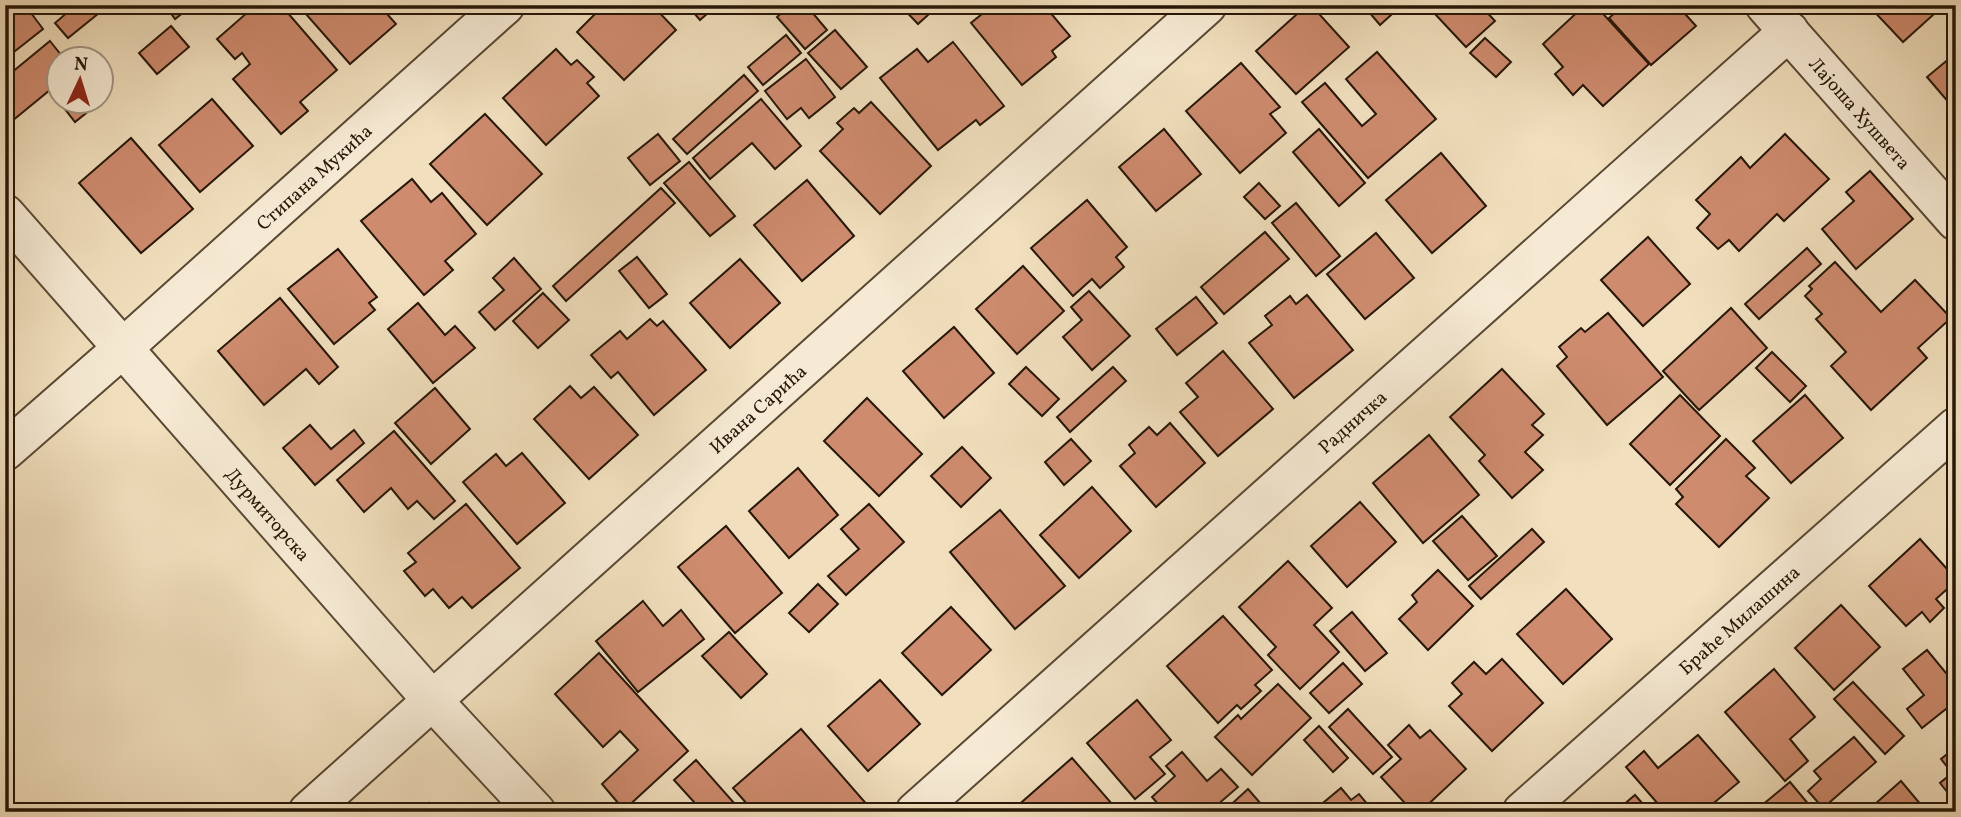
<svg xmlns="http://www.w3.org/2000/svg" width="1961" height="817" viewBox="0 0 1961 817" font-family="Vollkorn,serif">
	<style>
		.building { fill: #ce8b6e; stroke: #261707; stroke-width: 2 }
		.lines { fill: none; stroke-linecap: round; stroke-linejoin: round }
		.street-casing { stroke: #594934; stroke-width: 42 }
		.street { stroke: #f6ead4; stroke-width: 38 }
		.labels { text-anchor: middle; stroke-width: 6; stroke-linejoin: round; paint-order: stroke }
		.street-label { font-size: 19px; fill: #261707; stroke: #f6ead4 }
	</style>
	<rect width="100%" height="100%" fill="#f1dfbd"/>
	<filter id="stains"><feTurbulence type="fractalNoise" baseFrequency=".00286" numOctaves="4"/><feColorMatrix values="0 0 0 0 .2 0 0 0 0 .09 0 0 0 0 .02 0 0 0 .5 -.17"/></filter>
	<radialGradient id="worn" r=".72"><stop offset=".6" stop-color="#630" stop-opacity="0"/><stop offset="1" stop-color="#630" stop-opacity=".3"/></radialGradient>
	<g class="building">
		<polygon points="5,5 25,5 43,29 5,59"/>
		<polygon points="76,5 109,5 68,38 55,23"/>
		<polygon points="165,5 193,5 175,19"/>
		<polygon points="256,5 281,5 337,70 300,102 308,111 281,134 233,79 250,64 242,53 235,59 217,39"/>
		<polygon points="298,5 379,5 396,24 350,64"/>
		<polygon points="604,5 652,5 676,30 624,80 577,32"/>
		<polygon points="687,5 717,5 700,20"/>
		<polygon points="790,5 806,5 827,30 805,49 777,17"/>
		<polygon points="900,5 939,5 918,24"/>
		<polygon points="993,5 1044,5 1070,36 1052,51 1056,57 1022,85 971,23"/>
		<polygon points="1307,5 1311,5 1349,47 1296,94 1256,51"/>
		<polygon points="1363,5 1402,5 1380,25"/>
		<polygon points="1445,5 1465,5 1472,12 1480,5 1495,21 1466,47 1435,14"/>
		<polygon points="1585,5 1595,5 1649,64 1603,106 1583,85 1573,95 1555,74 1563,67 1543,44"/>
		<polygon points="1624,5 1677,5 1696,26 1651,65 1609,18"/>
		<polygon points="1868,5 1944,5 1903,42"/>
		<polygon points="171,26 189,47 157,74 139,53"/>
		<polygon points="835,30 867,67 841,89 808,53"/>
		<polygon points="786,35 801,53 763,85 748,67"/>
		<polygon points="1485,38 1511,62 1496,77 1470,53"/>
		<polygon points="50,41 65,60 60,60 60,102 100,102 75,122 50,90 6,126 5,78"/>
		<polygon points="953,42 1004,106 980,125 976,120 938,150 880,78 917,49 928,62"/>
		<polygon points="556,49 571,65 577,60 594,77 587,83 599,96 546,145 503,98"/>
		<polygon points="1377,52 1436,119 1368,178 1302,102 1325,83 1362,126 1376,114 1346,79"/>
		<polygon points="1956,53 1956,111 1927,77"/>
		<polygon points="806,59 835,97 809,118 801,108 787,119 765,91"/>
		<polygon points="1241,63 1280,107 1270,114 1286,133 1240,173 1186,111"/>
		<polygon points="744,75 758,91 687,154 673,139"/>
		<polygon points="212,99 253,146 200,192 159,145"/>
		<polygon points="761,99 801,146 775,169 752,143 710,179 693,158"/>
		<polygon points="871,102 931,166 880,214 820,151 843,129 837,123 854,108 859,113"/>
		<polygon points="485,114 542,174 487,225 430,164"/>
		<polygon points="1164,129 1201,174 1156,211 1119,167"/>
		<polygon points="1319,129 1365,183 1339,206 1293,152"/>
		<polygon points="658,134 680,161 650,185 628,158"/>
		<polygon points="1785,134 1829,179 1784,221 1777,214 1739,251 1729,240 1718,249 1697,228 1710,214 1696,200 1741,157 1750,168"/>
		<polygon points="131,138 193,209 141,253 79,183"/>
		<polygon points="1441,153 1486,206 1432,253 1386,200"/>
		<polygon points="689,162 735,216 710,236 664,183"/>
		<polygon points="1870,171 1913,219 1856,269 1822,229 1854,201 1846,192"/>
		<polygon points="412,179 431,202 442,193 476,234 445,261 453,270 424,295 361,221"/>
		<polygon points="807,180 854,236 802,281 754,225"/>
		<polygon points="1259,183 1280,206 1265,219 1244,197"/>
		<polygon points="661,188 675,203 566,301 553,286"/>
		<polygon points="1087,200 1127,247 1116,257 1124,267 1100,288 1092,279 1073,296 1031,248"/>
		<polygon points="1296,203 1340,256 1316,276 1272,223"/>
		<polygon points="1265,232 1289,259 1224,314 1201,287"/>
		<polygon points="1376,233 1414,278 1365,319 1327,274"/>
		<polygon points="1648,237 1690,284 1643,326 1601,280"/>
		<polygon points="1807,248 1821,264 1759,319 1745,304"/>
		<polygon points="338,249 377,297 369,303 375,310 334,344 288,289"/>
		<polygon points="637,257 667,294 649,308 619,271"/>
		<polygon points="514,258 541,289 495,330 479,312 504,290 493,278"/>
		<polygon points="740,259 780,303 730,348 690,303"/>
		<polygon points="1835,262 1881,312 1915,280 1951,318 1918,348 1927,358 1871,410 1831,366 1846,352 1816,319 1822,314 1805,296 1812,289 1809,286"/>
		<polygon points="1023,266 1064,311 1017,354 976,309"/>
		<polygon points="1089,291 1130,336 1092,370 1063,337 1082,320 1071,307"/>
		<polygon points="543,293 569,320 538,348 513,321"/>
		<polygon points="1307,295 1353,350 1294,398 1249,343 1272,325 1265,316 1290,296 1296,304"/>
		<polygon points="1196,297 1217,323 1177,355 1156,329"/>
		<polygon points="280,298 338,367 319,384 306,369 264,405 218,351"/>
		<polygon points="418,303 445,335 455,326 475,348 433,383 388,329"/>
		<polygon points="1731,308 1767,348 1699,410 1663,371"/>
		<polygon points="1608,313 1663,377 1607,425 1557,366 1567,357 1559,347 1581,328 1585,332"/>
		<polygon points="650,319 657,326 663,321 706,370 654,415 618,372 611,378 591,355 620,331 627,339"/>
		<polygon points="954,327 994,373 944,418 903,371"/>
		<polygon points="1223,351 1273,409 1218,456 1180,412 1198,397 1186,383"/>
		<polygon points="1772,352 1806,386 1790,402 1756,368"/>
		<polygon points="1026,367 1059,399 1042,416 1009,384"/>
		<polygon points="1113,367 1126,381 1070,432 1057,417"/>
		<polygon points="1502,369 1544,414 1532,425 1543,435 1525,452 1543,470 1512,498 1479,461 1485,455 1450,417"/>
		<polygon points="570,386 581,398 594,387 638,435 589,479 534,419"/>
		<polygon points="435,388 470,429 431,464 395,423"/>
		<polygon points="1680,395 1720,436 1670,485 1630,444"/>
		<polygon points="1805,395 1843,438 1791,483 1753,441"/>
		<polygon points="867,398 922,454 879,496 824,441"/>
		<polygon points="1170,423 1205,463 1156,507 1120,466 1135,453 1129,445 1149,427 1157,435"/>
		<polygon points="310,425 331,449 354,430 364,443 315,485 283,448"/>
		<polygon points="394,431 455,501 434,519 417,501 408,509 391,488 364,512 337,480"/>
		<polygon points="1429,435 1479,495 1423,543 1373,483"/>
		<polygon points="1071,439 1091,461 1064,485 1045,462"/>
		<polygon points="1726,439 1755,468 1746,476 1769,498 1719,547 1676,504 1683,497 1676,489"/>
		<polygon points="962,447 991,478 961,507 931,476"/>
		<polygon points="522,453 565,503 517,544 463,482 496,454 506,466"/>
		<polygon points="798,468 838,515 789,558 749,511"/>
		<polygon points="1092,487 1131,531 1079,578 1040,535"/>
		<polygon points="1360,502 1396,542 1347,587 1311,546"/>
		<polygon points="466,504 520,568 472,608 462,597 449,608 433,589 425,596 404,571 416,562 408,553"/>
		<polygon points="869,504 904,542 846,595 828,576 859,549 841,529"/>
		<polygon points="1000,510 1065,586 1015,629 950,552"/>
		<polygon points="1462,516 1497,556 1468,580 1433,541"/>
		<polygon points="726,526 782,593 735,633 678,567"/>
		<polygon points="1532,529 1544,542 1481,599 1469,586"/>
		<polygon points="1920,539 1956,579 1956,581 1936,599 1944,608 1930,622 1922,612 1906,626 1869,586"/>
		<polygon points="1288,561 1332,608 1314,625 1339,652 1300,689 1268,655 1276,647 1239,607"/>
		<polygon points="1438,570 1473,606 1428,650 1399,619 1417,602 1412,595"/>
		<polygon points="818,584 838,604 809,632 789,613"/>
		<polygon points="1566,589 1612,639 1563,684 1517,634"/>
		<polygon points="643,601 663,626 681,610 704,639 638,692 596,641"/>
		<polygon points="1841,605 1880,647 1834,690 1795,648"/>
		<polygon points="951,607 991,650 942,695 902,653"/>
		<polygon points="1352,612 1387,653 1365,671 1330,631"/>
		<polygon points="1223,616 1272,670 1255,685 1261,691 1241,709 1237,705 1218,723 1167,666"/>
		<polygon points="729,632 767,674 741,698 702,656"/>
		<polygon points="1927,650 1956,685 1956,701 1922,728 1907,709 1924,695 1903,669"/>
		<polygon points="599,653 688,751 624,810 602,784 638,750 620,731 603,747 555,694"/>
		<polygon points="1502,659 1543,703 1492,751 1449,706 1462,694 1452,683 1474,662 1486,674"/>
		<polygon points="1343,663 1362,684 1329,713 1310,693"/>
		<polygon points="1774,669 1815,717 1790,739 1808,761 1785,781 1725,712"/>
		<polygon points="880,680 920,724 868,771 828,726"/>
		<polygon points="1853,682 1904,736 1885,754 1834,699"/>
		<polygon points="1278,684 1311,718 1252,775 1215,737 1238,715 1241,719"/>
		<polygon points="1137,700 1171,740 1150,757 1165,774 1135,799 1087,743"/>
		<polygon points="1348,709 1392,757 1373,774 1329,727"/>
		<polygon points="1409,725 1420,738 1430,730 1466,769 1420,812 1413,812 1381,777 1401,759 1388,745"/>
		<polygon points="1319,726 1348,758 1333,772 1304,740"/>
		<polygon points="801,729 869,807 864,812 837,812 832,806 825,812 754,812 733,788"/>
		<polygon points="1698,735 1739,782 1703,812 1665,812 1626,767 1644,751 1658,768"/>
		<polygon points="1854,737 1876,762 1823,808 1808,791 1821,779 1814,771"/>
		<polygon points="1956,747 1956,803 1940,783 1952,773 1941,759"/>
		<polygon points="1182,752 1207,781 1221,769 1238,787 1209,812 1165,812 1152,797 1175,776 1166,766"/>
		<polygon points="1072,758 1113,805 1104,812 1018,812 1015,808"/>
		<polygon points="696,760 742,812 703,812 674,780"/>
		<polygon points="1901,781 1927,812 1866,812"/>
		<polygon points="1790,782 1815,812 1755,812 1755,811"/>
		<polygon points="1341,788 1351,800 1359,794 1374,812 1312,812"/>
		<polygon points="1248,789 1268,812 1223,812"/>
		<polygon points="1635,795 1650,812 1615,812"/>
		<polygon points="429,803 436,812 418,812"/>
	</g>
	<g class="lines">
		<defs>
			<g id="street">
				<path id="s1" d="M1765 5 1956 221"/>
				<path id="s2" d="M5 214 432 700 536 812"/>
				<path id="s3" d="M5 451 124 347 505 5"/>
				<path id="s4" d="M308 812 1207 5"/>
				<path id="s5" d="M915 812 1789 31"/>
				<path id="s6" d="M1522 812 1956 427"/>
			</g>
		</defs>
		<use href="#street" class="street-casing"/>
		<use href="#street" class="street"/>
	</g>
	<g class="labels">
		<g class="street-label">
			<text dy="7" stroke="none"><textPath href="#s1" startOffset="144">Лајоша Хушвета</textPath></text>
			<text dy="7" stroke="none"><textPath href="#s3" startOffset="413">Стипана Мукића</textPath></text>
			<text dy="7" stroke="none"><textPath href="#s4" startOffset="604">Ивана Сарића</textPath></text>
			<text dy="7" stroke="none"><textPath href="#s5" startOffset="586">Радничка</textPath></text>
			<text dy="7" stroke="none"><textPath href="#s2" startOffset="399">Дурмиторска</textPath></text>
			<text dy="7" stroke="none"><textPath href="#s6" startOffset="290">Браће Милашина</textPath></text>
		</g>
	</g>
	<rect width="1961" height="817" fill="none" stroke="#f1dfbd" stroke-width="28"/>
	<rect x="7" y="7" width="1947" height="803" fill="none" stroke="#261707" stroke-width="3.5"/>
	<rect x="14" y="14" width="1933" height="789" fill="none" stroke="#261707" stroke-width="2"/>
	<g transform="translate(80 80) rotate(4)"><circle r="33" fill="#f6ead4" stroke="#a39682" stroke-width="2"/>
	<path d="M0-5L12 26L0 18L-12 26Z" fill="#8f2418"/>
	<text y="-10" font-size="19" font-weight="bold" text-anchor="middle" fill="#261707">N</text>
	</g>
	<rect width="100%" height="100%" filter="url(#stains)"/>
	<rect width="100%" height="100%" fill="url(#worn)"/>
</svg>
